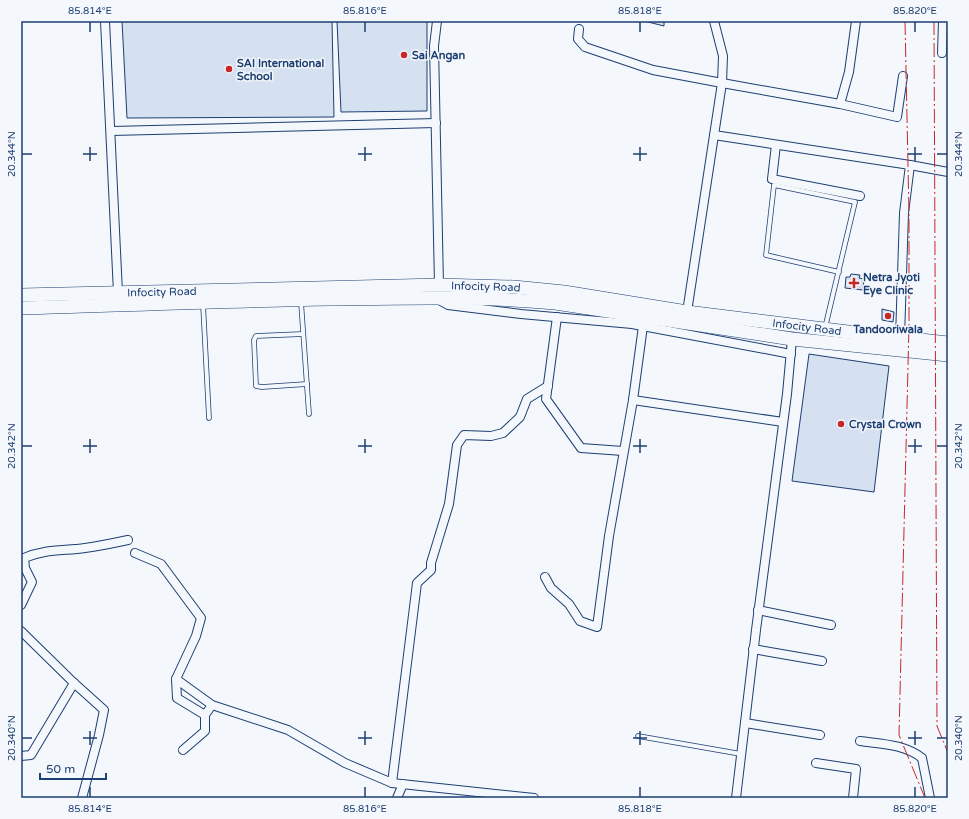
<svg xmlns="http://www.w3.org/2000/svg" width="969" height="819" viewBox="0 0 969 819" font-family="'Varela Round',sans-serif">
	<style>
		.building { fill: #d5e0f0; stroke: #1d3f73 }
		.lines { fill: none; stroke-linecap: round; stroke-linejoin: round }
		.service-casing { stroke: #1d3f73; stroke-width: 5.5 }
		.minor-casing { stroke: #1d3f73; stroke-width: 10 }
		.primary-casing { stroke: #1d3f73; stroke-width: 14 }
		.service { stroke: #f4f7fb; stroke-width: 4 }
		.minor { stroke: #f4f7fb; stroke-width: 8 }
		.primary { stroke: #f4f7fb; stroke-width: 13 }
		.power { stroke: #c62828; stroke-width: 1; stroke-dasharray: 14 3 2 3; stroke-linecap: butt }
		.ticks { fill: none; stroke: #1d3f73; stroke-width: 1.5 }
		.poi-dot { fill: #c62828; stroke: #f4f7fb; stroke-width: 1.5 }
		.labels { text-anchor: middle; stroke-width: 3; stroke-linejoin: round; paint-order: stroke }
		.poi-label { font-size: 11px; font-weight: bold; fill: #1d3f73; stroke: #f4f7fb; text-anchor: start }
		.street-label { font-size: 11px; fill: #1d3f73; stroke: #f4f7fb }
		.neatline { fill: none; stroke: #1d3f73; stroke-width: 1.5 }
		.ticks-label { font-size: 10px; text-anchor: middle; fill: #1d3f73 }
	</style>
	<rect width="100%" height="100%" fill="#f4f7fb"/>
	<g class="building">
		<polygon points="122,21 332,21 334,117 127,118"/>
		<polygon points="337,21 427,21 427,111 341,112"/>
		<polygon points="644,21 664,21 664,26"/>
		<polygon points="851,274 860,275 859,278 864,279 863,290 845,288 846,277 850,277"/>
		<polygon points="882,309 894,312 893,322 882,320"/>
		<polygon points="809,354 889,366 874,492 792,481"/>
	</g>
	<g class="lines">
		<defs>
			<g id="service">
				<polyline points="301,302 309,414"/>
				<polyline points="203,304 209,418"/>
				<polyline points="825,328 855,202 774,185 766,255 839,272"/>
				<polyline points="303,334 256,336 254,340 256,386 262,387 307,384"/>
				<polyline points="638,736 741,754"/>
			</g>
			<g id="minor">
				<polyline points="105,21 118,293"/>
				<polyline points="437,21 434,46 439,285"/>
				<polyline points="856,21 849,72 840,104 897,117 903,76"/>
				<polyline points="579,29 578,39 585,47 653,70 722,83 723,56 714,21"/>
				<polyline points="942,53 943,21"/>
				<polyline points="111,131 436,123"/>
				<polyline points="714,135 910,165 904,213 900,338"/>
				<polyline points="776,145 772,179 860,196"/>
				<polyline points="910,165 948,172"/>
				<polyline points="439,300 448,305 521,314 632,324 791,354"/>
				<polyline points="687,312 722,83 840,104"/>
				<polyline points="557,317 546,399 581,448 623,451"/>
				<polyline points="633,400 783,422"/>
				<polyline points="135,553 161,564 201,618 196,636 176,679 177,698 205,715 212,705"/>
				<polyline points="545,577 551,588 569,604 580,621 597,627 609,536 633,400 643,326"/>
				<path d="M21 605 32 582 25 568 24 558C44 549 64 551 85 548 100 546 114 543 128 540"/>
				<polyline points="758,610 831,625"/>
				<polyline points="21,631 74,683 104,710 99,735 82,798"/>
				<polyline points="753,649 822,661"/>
				<polyline points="176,679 212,705 288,730 345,763 392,783 534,798"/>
				<polyline points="745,723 820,735"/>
				<path d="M860 741C881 744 904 744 922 758L930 798"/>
				<polyline points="183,750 205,731 205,715"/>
				<polyline points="21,756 31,755 74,683"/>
				<polyline points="816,763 856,769 853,798"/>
				<polyline points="392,783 417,583 431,570 431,563 449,504 457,445 464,435 491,436 503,433 520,417 527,399 548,386"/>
				<polyline points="397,798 403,784"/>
				<polyline points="736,798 756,630 787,394 792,339"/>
			</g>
			<g id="primary">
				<path id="s1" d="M21 295 439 285 514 287 564 292 687 312 856 333 948 343"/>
				<path d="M21 308C124 305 227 301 330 299 405 298 480 296 555 303L792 339 948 355"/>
			</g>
		</defs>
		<use href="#service" class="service-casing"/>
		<use href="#minor" class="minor-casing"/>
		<use href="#primary" class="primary-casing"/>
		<use href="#service" class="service"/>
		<use href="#minor" class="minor"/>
		<use href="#primary" class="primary"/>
		<g class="power">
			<polyline points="905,21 909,214 909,325 899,735 925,798"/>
			<polyline points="934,21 937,726 948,753"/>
		</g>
	</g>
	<path class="ticks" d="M90 22V32M365 22V32M640 22V32M915 22V32M90 147V161M365 147V161M640 147V161M915 147V161M22 154H32M83 154H97M358 154H372M633 154H647M908 154H922M937 154H947M90 439V453M365 439V453M640 439V453M915 439V453M22 446H32M83 446H97M358 446H372M633 446H647M908 446H922M937 446H947M90 731V745M365 731V745M640 731V745M915 731V745M22 738H32M83 738H97M358 738H372M633 738H647M908 738H922M937 738H947M90 787V797M365 787V797M640 787V797M915 787V797"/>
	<g class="poi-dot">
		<circle cx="404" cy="55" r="4"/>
		<circle cx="229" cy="69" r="4"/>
		<path d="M852 277h4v4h4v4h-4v4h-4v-4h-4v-4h4z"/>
		<circle cx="888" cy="316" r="4"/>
		<circle cx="841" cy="424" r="4"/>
	</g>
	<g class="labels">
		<g class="poi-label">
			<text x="412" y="59">Sai Angan</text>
			<text x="237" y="67">SAI International<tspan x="237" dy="13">School</tspan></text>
			<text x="863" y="281">Netra Jyoti<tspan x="863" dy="13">Eye Clinic</tspan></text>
			<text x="888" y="333" text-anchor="middle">Tandooriwala</text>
			<text x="849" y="428">Crystal Crown</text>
		</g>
		<g class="street-label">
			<text dy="4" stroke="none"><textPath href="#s1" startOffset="465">Infocity Road</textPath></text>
			<text dy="4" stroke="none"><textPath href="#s1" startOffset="141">Infocity Road</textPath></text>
			<text dy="4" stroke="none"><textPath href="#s1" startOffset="789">Infocity Road</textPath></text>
		</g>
	</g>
	<rect width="969" height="819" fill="none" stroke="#f4f7fb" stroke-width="44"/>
	<path d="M40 773v6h66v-6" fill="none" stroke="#1d3f73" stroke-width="2"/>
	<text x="46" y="773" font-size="12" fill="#1d3f73" stroke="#f4f7fb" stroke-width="3" paint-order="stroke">50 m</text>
	<rect x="22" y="22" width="925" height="775" class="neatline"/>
	<g class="ticks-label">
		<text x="90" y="14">85.814°E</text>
		<text x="365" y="14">85.816°E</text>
		<text x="640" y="14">85.818°E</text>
		<text x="915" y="14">85.820°E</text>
		<text transform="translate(11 154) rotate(-90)" y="4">20.344°N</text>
		<text transform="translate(958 154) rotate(-90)" y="4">20.344°N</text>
		<text transform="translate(11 446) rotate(-90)" y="4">20.342°N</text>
		<text transform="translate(958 446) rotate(-90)" y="4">20.342°N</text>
		<text transform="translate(11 738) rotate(-90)" y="4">20.340°N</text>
		<text transform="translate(958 738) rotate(-90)" y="4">20.340°N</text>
		<text x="90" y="812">85.814°E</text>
		<text x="365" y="812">85.816°E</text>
		<text x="640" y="812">85.818°E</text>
		<text x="915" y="812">85.820°E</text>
	</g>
</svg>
